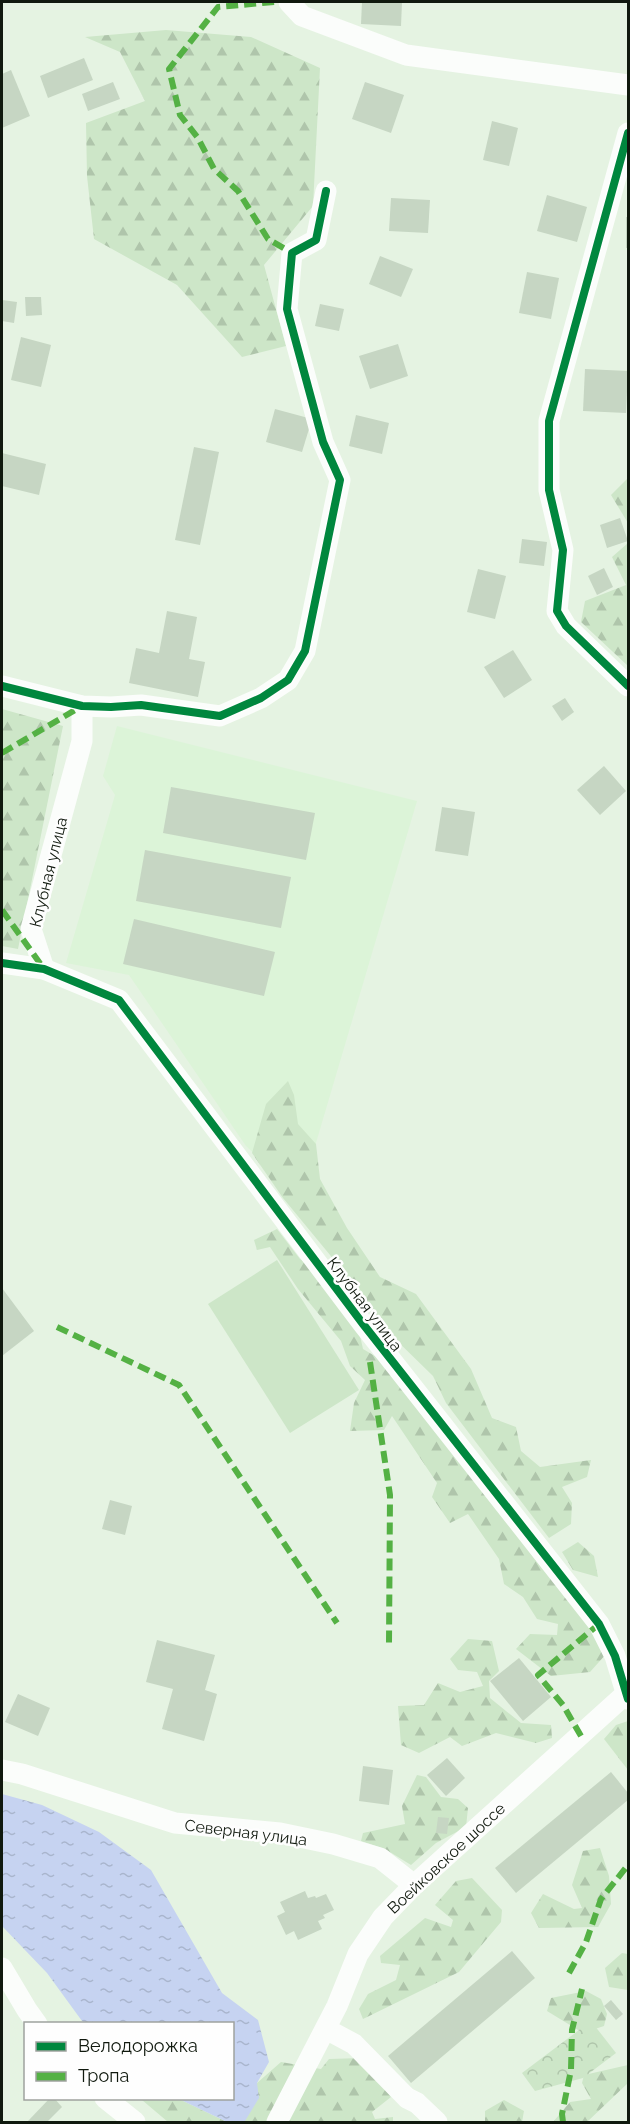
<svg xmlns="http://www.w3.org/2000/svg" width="630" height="2124" viewBox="0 0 630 2124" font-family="Raleway,sans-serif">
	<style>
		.built { fill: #dcf4d8 }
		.forest { fill: url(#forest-firs) }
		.park { fill: url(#park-crowns) }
		.pitch { fill: #cde6c8 }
		.water { fill: url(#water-ripples) }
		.building { fill: #c6d6c3 }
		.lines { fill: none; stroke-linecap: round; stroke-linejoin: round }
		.minor { stroke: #fbfdfb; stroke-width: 21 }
		.quiet { stroke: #54b144; stroke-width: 6; stroke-dasharray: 12 6; stroke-linecap: butt }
		.cycleway-casing { stroke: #fefefe; stroke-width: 11 }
		.cycleway { stroke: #00873e; stroke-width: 8 }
		.labels { text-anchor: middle; stroke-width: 5; stroke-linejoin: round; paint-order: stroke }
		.street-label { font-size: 16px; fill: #10190e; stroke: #fefefe }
	</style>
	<defs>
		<pattern id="forest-firs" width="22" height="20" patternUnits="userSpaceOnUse" patternTransform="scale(1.5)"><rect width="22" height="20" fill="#cde6c8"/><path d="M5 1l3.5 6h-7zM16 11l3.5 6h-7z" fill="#afc5ab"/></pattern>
		<pattern id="park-crowns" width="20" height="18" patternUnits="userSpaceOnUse" patternTransform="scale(1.5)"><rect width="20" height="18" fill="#cde6c8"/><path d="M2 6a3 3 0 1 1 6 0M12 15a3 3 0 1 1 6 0" fill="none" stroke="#afc5ab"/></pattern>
		<pattern id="water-ripples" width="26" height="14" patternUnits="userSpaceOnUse" patternTransform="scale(1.5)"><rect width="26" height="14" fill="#c6d3f1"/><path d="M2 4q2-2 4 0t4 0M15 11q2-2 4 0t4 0" fill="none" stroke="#a9b5cd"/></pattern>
	</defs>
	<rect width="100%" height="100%" fill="#e5f3e2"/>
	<polygon class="built" points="117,726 417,801 300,1197 246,1146 129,975 66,963 115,795 103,776"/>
	<g class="forest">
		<polygon points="166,30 251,37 320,68 313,206 264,265 286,346 242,357 177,285 94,239 87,176 86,123 145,101 120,52 85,37"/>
		<polygon points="628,478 628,523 611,495"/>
		<polygon points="628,543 628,666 581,622 585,601 626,585 612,557"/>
		<polygon points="2,709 63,726 18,949 2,946"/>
		<polygon points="288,1081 294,1095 298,1124 316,1144 320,1179 347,1228 380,1277 416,1294 471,1369 492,1418 516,1427 521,1451 540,1467 591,1460 587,1477 562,1487 572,1503 571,1524 549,1538 446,1403 433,1376 391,1335 330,1255 283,1198 252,1153 266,1104"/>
		<polygon points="277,1229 300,1259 316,1269 359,1331 363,1349 385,1362 525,1537 607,1653 590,1672 551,1676 516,1649 530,1634 557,1635 558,1624 537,1619 523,1597 504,1584 499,1559 468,1514 450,1523 432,1497 437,1483 392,1416 384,1430 350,1431 354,1403 365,1380 350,1366 341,1341 298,1289 270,1247 257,1250 254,1240"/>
		<polygon points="578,1542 594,1556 598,1577 573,1570 562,1552"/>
		<polygon points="468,1639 492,1641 499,1671 489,1681 490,1698 521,1723 551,1725 552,1738 536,1743 496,1733 462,1746 450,1737 419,1753 401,1745 398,1706 424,1705 438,1683 460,1692 483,1686 477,1672 458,1670 450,1659"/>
		<polygon points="628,1721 628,1770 604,1739 616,1725"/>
		<polygon points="417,1775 426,1777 441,1797 458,1799 468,1808 466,1827 436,1843 411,1865 385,1849 361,1841 363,1833 405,1824 402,1806"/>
		<polygon points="600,1848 609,1876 611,1904 598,1927 539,1928 531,1913 543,1894 574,1909 582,1908 572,1885 583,1851"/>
		<polygon points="472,1878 502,1910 501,1922 459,1972 363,2019 359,2009 368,1994 396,1980 400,1965 381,1963 380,1956 425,1918 451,1927 453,1920 435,1905 456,1881"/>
		<polygon points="622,1953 628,1954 628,1990 609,1987 605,1968"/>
		<polygon points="586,1991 601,1999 607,2014 604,2026 583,2033 547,2011 551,1998"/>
		<polygon points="361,2058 391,2097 372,2112 375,2119 393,2117 393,2122 168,2122 142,2100 142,2099 179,2099 225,2121 257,2083 281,2062 321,2069 329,2059"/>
		<polygon points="628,2065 628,2083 587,2122 553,2122 570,2102 591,2099 582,2083 584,2075"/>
		<polygon points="504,2100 524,2111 522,2122 485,2122 485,2111"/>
	</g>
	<polygon class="park" points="591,2021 616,2053 583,2078 535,2091 522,2073"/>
	<polygon class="pitch" points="277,1260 359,1390 290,1433 208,1304"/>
	<polygon class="water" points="2,1794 42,1805 99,1832 151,1870 222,1993 258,2020 269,2062 257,2083 259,2098 245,2121 225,2121 179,2099 232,2098 232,2024 86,2023 82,2021 47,1973 2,1926"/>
	<g class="building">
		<polygon points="362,2 402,2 401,26 361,24"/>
		<polygon points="84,58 93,80 48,98 40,76"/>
		<polygon points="11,70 30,116 2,128 2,74"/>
		<polygon points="113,82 120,99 88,111 82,94"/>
		<polygon points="365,82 404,95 391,133 352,119"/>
		<polygon points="492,121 518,128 509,166 483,160"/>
		<polygon points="547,195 587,207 577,242 537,231"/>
		<polygon points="391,198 430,200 428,233 389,231"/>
		<rect x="626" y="217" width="2" height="31"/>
		<polygon points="380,256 413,269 401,297 369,284"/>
		<polygon points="527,272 559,278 551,319 519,313"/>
		<polygon points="25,297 41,297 42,315 26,316"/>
		<polygon points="2,300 17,302 14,323 2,321"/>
		<polygon points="320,304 344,309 339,331 315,326"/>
		<polygon points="21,337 51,345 41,387 11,380"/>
		<polygon points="398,344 408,376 370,389 359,356"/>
		<polygon points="585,369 628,371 626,413 583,411"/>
		<polygon points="275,409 312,419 302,452 266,442"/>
		<polygon points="356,415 389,423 382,454 349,446"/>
		<polygon points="194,447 219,452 200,545 175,540"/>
		<polygon points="2,453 46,464 39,495 2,486"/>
		<polygon points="620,518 628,541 607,548 600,525"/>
		<polygon points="522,539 547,542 544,566 519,563"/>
		<polygon points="604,568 613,587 597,595 588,576"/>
		<polygon points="478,569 506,576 495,619 467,612"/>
		<polygon points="167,611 197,617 189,659 205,662 198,697 129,683 136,648 159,653"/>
		<polygon points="513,650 532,680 504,698 484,667"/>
		<polygon points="565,698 574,712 562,721 552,706"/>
		<polygon points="604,766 626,791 600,815 577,790"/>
		<polygon points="171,787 315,813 306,860 163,833"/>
		<polygon points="442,807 475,812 468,856 435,851"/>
		<polygon points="145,850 291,877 281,928 136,901"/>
		<polygon points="134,919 275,952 264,996 123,964"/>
		<polygon points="2,1288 34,1331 2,1356"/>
		<polygon points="110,1500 132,1506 125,1535 102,1529"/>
		<polygon points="157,1640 215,1655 205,1690 217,1694 204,1741 162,1729 173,1689 146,1682"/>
		<polygon points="519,1658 551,1697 523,1721 490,1681"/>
		<polygon points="18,1694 50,1708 38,1736 5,1722"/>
		<polygon points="447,1758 465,1778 446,1796 427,1775"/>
		<polygon points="363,1766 393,1770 389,1805 359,1801"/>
		<polygon points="611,1772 628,1793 628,1800 516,1893 495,1868"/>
		<polygon points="438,1817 449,1818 447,1834 436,1833"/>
		<polygon points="305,1891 308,1898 315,1896 316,1898 326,1894 334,1910 323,1915 325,1918 318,1921 322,1929 298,1940 294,1931 286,1935 277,1916 285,1912 280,1902"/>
		<polygon points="512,1951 535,1978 411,2083 388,2056"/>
		<polygon points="611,2000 623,2014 616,2020 604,2006"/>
		<polygon points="50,2098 54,2098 62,2107 47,2122 29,2122 28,2121"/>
	</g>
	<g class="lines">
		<g class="minor">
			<polyline points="289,2 302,16 406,55 628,85"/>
			<polyline points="628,133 549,421 549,490 563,550 557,611 566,626 628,686"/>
			<polyline points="2,686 82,706 111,707 141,705 220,716 261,698 288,680 305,651 340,480 323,442 287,309 292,253 316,240 326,191"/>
			<polyline points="2,963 44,969 119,1000 363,1324 599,1624 615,1656 628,1699"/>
			<polyline points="44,969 31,929 82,741 82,706"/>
			<polyline points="2,1770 22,1774 175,1823 280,1833 333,1844 380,1858 414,1885"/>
			<polyline points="2,1968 27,2010 37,2024"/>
			<polyline points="326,2029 354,2044 407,2098 417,2103 437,2122"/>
			<polyline points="105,2098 135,2122"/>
			<polyline points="277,2122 337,2006 358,1954 383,1917 414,1885 628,1692"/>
		</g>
		<g class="quiet">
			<polyline points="274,2 218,7 169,69 180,115 198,138 214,169 238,191 268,239 292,253"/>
			<polyline points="2,753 82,706"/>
			<polyline points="2,910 44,969"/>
			<polyline points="57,1327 179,1385 337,1623"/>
			<polyline points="370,1362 390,1495 389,1644"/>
			<polyline points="581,1736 563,1705 538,1675 599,1624"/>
			<polyline points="569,1973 586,1942 601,1899 628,1865"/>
			<polyline points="563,2122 562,2114 571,2070 572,2030 582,1989"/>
		</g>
		<defs>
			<g id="cycleway">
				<polyline points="628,133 549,421 549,490 563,550 557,611 566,626 628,686"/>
				<polyline points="2,686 82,706 111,707 141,705 220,716 261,698 288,680 305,651 340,480 323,442 287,309 292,253 316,240 326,191"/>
				<polyline points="2,963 44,969 119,1000 363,1324 599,1624 615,1656 628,1699"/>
			</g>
		</defs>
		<use href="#cycleway" class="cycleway-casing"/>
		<use href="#cycleway" class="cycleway"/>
	</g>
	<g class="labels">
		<g class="street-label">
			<text transform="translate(48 872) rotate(-76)" y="6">Клубная улица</text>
			<text transform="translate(365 1304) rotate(53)" y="6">Клубная улица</text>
			<text transform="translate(246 1832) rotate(7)" y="6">Северная улица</text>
			<text transform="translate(446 1858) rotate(-43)" y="6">Воейковское шоссе</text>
		</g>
	</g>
	<rect width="630" height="2124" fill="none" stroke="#10190e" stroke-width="6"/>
	<rect x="24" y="2022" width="210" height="78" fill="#fefefe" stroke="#9fa29e" stroke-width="1.5"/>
	<rect x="36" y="2042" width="30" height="9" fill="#00873e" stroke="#9fa29e" stroke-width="1.5"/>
	<text x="78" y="2052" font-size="18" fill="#10190e">Велодорожка</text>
	<rect x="36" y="2072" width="30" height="9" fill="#54b144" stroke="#9fa29e" stroke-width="1.5"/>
	<text x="78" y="2082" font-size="18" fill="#10190e">Тропа</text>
</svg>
